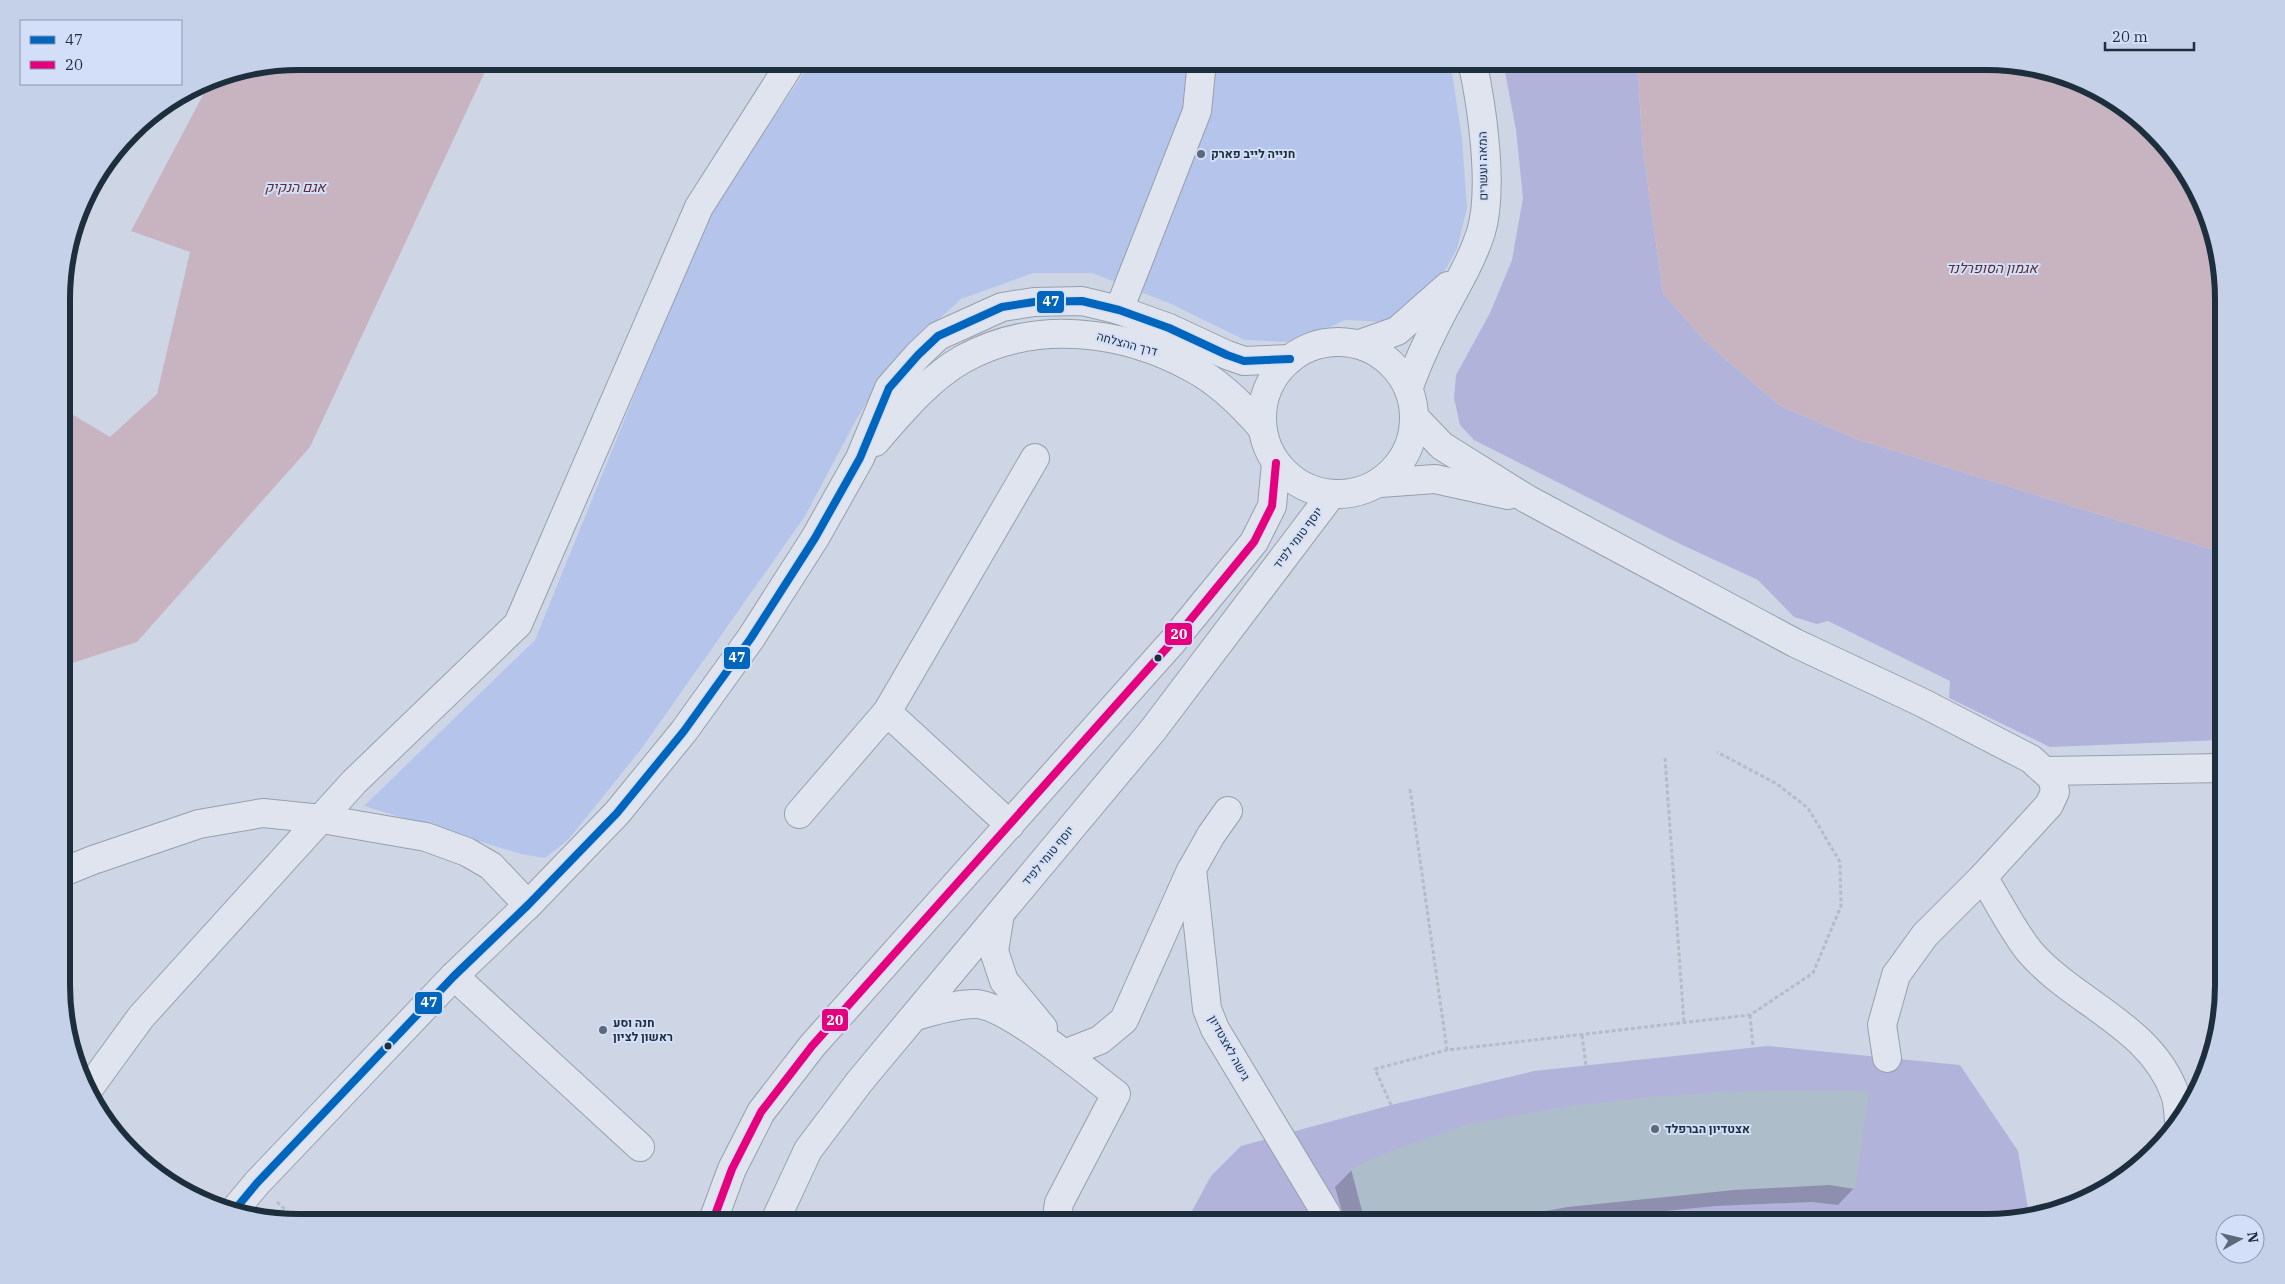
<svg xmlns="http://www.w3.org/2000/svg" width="2285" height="1284" viewBox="0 0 2285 1284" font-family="'IBM Plex Serif',Heebo,serif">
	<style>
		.green { fill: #b2b3da }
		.sand { fill: #b4c4eb }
		.water { fill: #c7b4c0 }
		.shadow { fill: #0003 }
		.building { fill: #aebdca }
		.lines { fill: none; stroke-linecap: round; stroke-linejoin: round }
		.minor-casing { stroke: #96a0ac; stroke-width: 30 }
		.path { stroke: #b6bcc7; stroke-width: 3; stroke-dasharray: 4 2.5; stroke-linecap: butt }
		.minor { stroke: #e0e4ee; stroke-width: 28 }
		.bus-1-casing { stroke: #d3dff8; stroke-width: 11 }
		.bus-2-casing { stroke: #d3dff8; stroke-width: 11 }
		.bus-1 { stroke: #0065bd; stroke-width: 8 }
		.bus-2 { stroke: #e5007d; stroke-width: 8 }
		.poi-dot { fill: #5b6978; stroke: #d3dff8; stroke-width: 2 }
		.bus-dot { fill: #1d2e3c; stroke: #d3dff8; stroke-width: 2 }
		.labels { text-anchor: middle; stroke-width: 4; stroke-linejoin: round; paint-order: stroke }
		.poi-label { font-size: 12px; font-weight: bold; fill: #1d2e3c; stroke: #d3dff8; text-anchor: start }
		.street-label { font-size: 12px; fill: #1d2e3c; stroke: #d3dff8 }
		.water-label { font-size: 14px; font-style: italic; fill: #5d2c30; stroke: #d3dff8 }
		.rim { fill: none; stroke: #1d2e3c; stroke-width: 6 }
		.line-badge { stroke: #d3dff8; stroke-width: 2 }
		.badge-label { font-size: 14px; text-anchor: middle; font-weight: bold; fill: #fff }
	</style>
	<rect width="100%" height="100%" fill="#ced6e6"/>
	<g class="green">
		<polygon points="1503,61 1637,61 1643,150 1663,293 1706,342 1779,405 1856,439 2223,553 2223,740 2050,747 1949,698 1950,681 1828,621 1817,624 1794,617 1758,580 1678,543 1474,440 1460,425 1454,398 1456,375 1490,313 1512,260 1523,198 1516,130"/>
		<polygon points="1768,1046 1960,1065 2018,1151 2029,1214 2001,1222 1186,1222 1211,1176 1241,1146 1391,1105 1534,1071"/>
	</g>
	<polygon class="sand" points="812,61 1450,61 1462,138 1467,208 1457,249 1435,288 1402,315 1383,322 1345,320 1322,331 1287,342 1245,340 1169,303 1092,273 1033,273 961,299 891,363 856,420 805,516 642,748 568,840 545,858 521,854 364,806 535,640 708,214"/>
	<g class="water">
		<polygon points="299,61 490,61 310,447 137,642 63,666 63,413 65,410 110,437 157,394 190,252 131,231 212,78"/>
		<polygon points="1637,61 1986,61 2048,69 2105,93 2184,167 2211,222 2223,283 2223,553 1856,439 1779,405 1706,342 1663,293 1643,150"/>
	</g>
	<polygon class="shadow" points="1564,1108 1854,1188 1838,1205 1812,1202 1716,1206 1555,1222 1345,1222 1335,1187 1352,1170"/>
	<polygon class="building" points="1828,1090 1869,1091 1855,1189 1829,1185 1734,1190 1568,1207 1482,1222 1365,1222 1351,1169 1388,1152 1468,1124 1563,1107 1648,1097 1739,1091"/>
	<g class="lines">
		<defs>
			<g id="minor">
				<polyline points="1119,310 1197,111 1202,61"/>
				<circle cx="1338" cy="418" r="76"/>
				<polyline points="1360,344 1397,331 1448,286"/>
				<path d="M1409 387C1418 361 1430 336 1443 311 1457 285 1472 260 1481 232 1494 189 1482 105 1472 61"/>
				<polyline points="1415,418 1442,446 1527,499 1795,643 1921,702 2031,759 2053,779 2055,792 2049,805 1983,877 1925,935 1896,975 1882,1025 1887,1058"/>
				<path d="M875 442C901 412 928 379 963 359 1035 319 1124 330 1194 369 1220 383 1243 406 1262 428"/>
				<polyline points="1380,483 1435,479 1508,495"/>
				<polyline points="887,712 1010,825"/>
				<polyline points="2046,771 2223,768"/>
				<polyline points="1228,811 1211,835 1192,869 1207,1009 1215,1029 1327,1215"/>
				<polyline points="799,814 887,712 1035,458"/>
				<polyline points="63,872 93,860 199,824 263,813 322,819 426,837 467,852 491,866 528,905"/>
				<path d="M1983 877C1997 899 2014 933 2030 952 2074 1003 2151 1026 2175 1094 2178 1102 2178 1112 2179 1121"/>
				<polyline points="1000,914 994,951 1004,981 1043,1028"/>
				<polyline points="454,976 640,1147"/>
				<path d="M915 1016C934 1011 955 1004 975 1004 1007 1004 1088 1073 1116 1094L1059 1203 1056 1223"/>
				<polyline points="1064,1054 1100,1040 1124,1020 1191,870"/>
				<polyline points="90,1087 141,1017 354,782 518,624 699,207 792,61"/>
				<polyline points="232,1213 257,1183 454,976 528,905 617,813 684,731 751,638 815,538 860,458 889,388 918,355 938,336 1002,307 1034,302 1082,301 1119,310 1169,328 1227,355 1244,361 1290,359"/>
				<polyline points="712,1223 732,1169 761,1112 812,1046 1173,641 1254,542 1272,506 1276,463"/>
				<polyline points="774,1223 808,1150 860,1081 1153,730 1331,495"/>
			</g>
		</defs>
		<use href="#minor" class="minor-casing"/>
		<g class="path">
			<polyline points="1665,758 1684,1023"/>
			<polyline points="1410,789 1447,1050"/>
			<polyline points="1750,1015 1753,1047"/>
			<polyline points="1582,1035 1586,1066"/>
			<polyline points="1391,1105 1375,1069 1447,1050 1750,1015 1813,973 1841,906 1840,862 1808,808 1777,784 1717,752"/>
			<polyline points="277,1202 300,1223"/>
		</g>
		<use href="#minor" class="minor"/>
		<defs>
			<polyline id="bus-1" points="232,1213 257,1183 454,976 528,905 617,813 684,731 751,638 815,538 860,458 889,388 918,355 938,336 1002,307 1034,302 1082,301 1119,310 1169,328 1227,355 1244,361 1290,359"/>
			<polyline id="bus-2" points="712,1223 732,1169 761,1112 812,1046 1173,641 1254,542 1272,506 1276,463"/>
		</defs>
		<use href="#bus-1" class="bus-1-casing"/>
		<use href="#bus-2" class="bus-2-casing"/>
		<use href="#bus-1" class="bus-1"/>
		<use href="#bus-2" class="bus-2"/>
	</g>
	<g class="poi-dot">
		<circle cx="1201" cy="154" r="5"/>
		<circle cx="603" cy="1030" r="5"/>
		<circle cx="1655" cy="1129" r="5"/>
	</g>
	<g class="bus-dot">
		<circle cx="1158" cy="658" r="4.5"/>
		<circle cx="388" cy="1046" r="4.5"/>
	</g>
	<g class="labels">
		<g class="poi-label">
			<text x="1211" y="158">חנייה לייב פארק</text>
			<text x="613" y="1027">חנה וסע<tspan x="613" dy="14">ראשון לציון</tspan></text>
			<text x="1665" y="1133">אצטדיון הברפלד</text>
		</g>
		<g class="street-label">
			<text transform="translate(1483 166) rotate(-91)" y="4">המאה ועשרים</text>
			<text transform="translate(1127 344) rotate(15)" y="4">דרך ההצלחה</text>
			<text transform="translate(1298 538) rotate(-53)" y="4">יוסף טומי לפיד</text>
			<text transform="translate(1048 856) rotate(-50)" y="4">יוסף טומי לפיד</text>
			<text transform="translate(1229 1048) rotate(61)" y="4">גישה לאצטדיון</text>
		</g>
		<g class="water-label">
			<text x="295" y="192">אגם הנקיק</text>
			<text x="1992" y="273">אגמון הסופרלנד</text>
		</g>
	</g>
	<path d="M0 0H2285V1284H0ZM299 70H1986A229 229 0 0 1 2215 299V985A229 229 0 0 1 1986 1214H299A229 229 0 0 1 70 985V299A229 229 0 0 1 299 70Z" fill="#c4d1e9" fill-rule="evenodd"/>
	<path class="rim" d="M299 70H1986A229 229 0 0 1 2215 299V985A229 229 0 0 1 1986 1214H299A229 229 0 0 1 70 985V299A229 229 0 0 1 299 70Z"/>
	<g class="line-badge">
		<rect x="1036" y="290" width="29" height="24" rx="5" fill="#0065bd"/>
		<rect x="1164" y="622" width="29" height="24" rx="5" fill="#e5007d"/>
		<rect x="723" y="646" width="28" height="24" rx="5" fill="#0065bd"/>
		<rect x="414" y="991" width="29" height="24" rx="5" fill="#0065bd"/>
		<rect x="821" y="1008" width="28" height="24" rx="5" fill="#e5007d"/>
	</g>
	<g class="badge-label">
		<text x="1051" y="306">47</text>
		<text x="1179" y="639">20</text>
		<text x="737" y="662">47</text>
		<text x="429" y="1007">47</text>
		<text x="835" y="1025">20</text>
	</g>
	<rect x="20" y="20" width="162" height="65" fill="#d3dff8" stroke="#8a98ad"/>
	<rect x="30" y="36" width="25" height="8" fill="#0065bd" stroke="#8a98ad"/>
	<text x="65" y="45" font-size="15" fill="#1d2e3c">47</text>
	<rect x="30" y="61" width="25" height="8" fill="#e5007d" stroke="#8a98ad"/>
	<text x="65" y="70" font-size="15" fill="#1d2e3c">20</text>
	<g transform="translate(2240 1239) rotate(82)"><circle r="24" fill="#d3dff8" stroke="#8a98ad"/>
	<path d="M0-4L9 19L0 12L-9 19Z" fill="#5b6978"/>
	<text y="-8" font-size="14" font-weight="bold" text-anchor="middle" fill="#1d2e3c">N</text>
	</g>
	<path d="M2105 42v8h89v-8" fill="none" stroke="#1d2e3c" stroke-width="2.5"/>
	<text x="2112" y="42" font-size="15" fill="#1d2e3c" stroke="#d3dff8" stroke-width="4" paint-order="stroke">20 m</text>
</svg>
